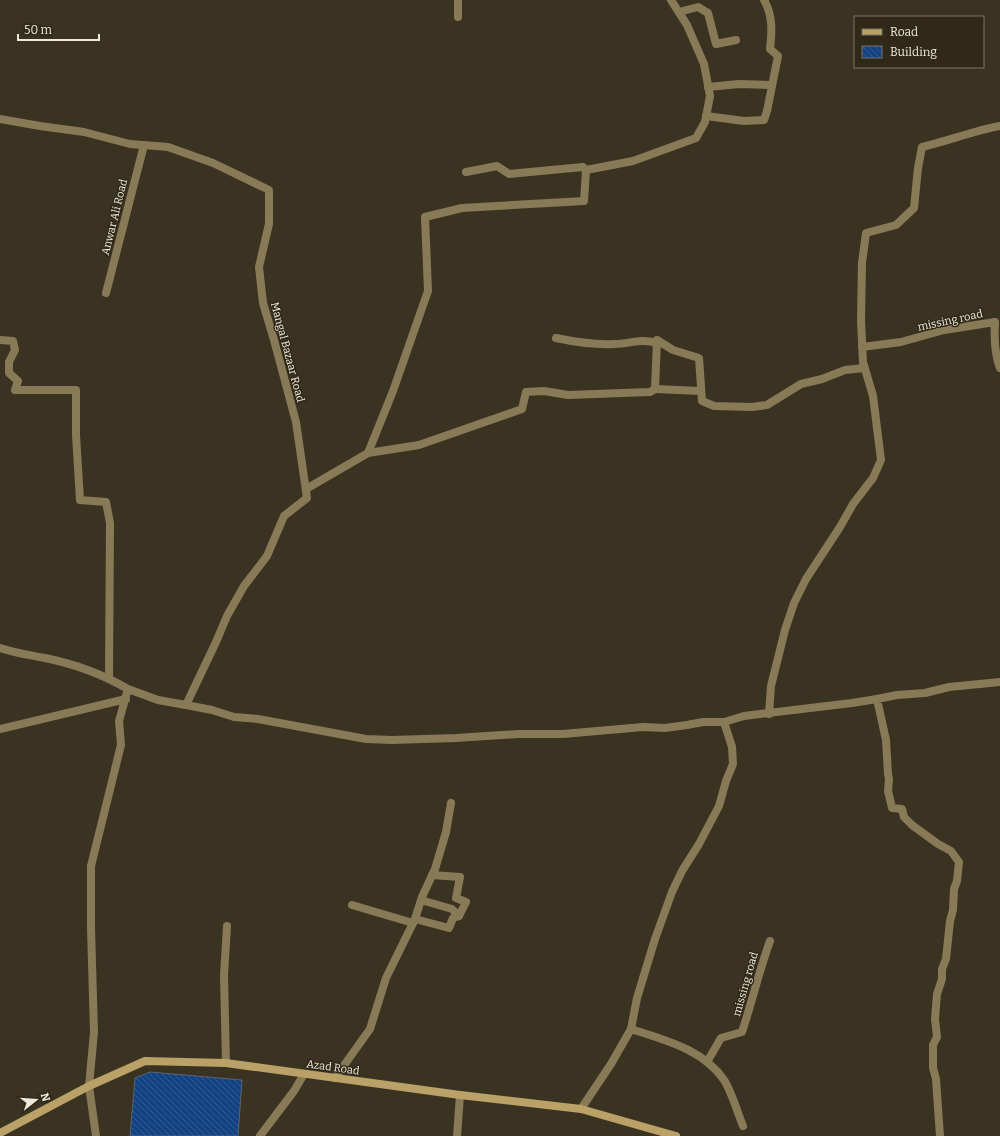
<svg xmlns="http://www.w3.org/2000/svg" width="1000" height="1136" viewBox="0 0 1000 1136" font-family="Bitter,serif">
	<style>
		.building { fill: url(#building-back-hatch); stroke: #576374 }
		.lines { fill: none; stroke-linecap: round; stroke-linejoin: round }
		.minor { stroke: #897a57; stroke-width: 8 }
		.tertiary { stroke: #897a57; stroke-width: 8 }
		.secondary { stroke: #b9a168; stroke-width: 8 }
		.labels { text-anchor: middle; stroke-width: 3; stroke-linejoin: round; paint-order: stroke }
		.street-label { font-size: 11px; fill: #ede9dd; stroke: #302917 }
	</style>
	<defs>
		<pattern id="building-back-hatch" width="6" height="6" patternUnits="userSpaceOnUse"><rect width="6" height="6" fill="#134282"/><path d="M-1 5l2 2M0 0l6 6M5-1l2 2" fill="none" stroke="#365d93"/></pattern>
	</defs>
	<rect width="100%" height="100%" fill="#3b3321"/>
	<polygon class="building" points="150,1072 242,1080 238,1136 130,1136 135,1078"/>
	<g class="lines">
		<g class="minor">
			<polyline points="458,0 458,17"/>
			<polyline points="679,12 698,7 708,13 716,44 736,40"/>
			<polyline points="708,87 739,84 772,85"/>
			<path d="M706 116 744 121 764 120 767 111 778 56 770 49C772 32 773 15 764 0"/>
			<polyline points="466,172 497,166 509,174 583,167 586,170"/>
			<polyline points="106,293 144,145"/>
			<path d="M556 338C575 342 595 345 614 344 631 344 639 338 657 343"/>
			<polyline points="0,340 13,341 15,350 9,362 9,373 18,381 15,390 76,390 76,435 80,500 106,502 110,523 109,678"/>
			<path d="M862 347 901 342 944 330 995 322C994 338 994 353 1000 368"/>
			<polyline points="701,391 655,389 657,340 673,350 699,358 702,401 714,406 752,407 767,405 801,384 822,379 845,370 864,368"/>
			<polyline points="368,453 419,445 522,409 526,392 544,391 568,395 650,392 655,389"/>
			<polyline points="306,489 368,453 393,391 428,291 425,217 462,208 584,201 586,170 633,161 696,138 705,122 710,96 704,64 687,25 671,0"/>
			<path d="M0 648C15 653 30 655 45 658 75 664 102 674 128 689L119 721 121 745 91 866V928L94 1032 89 1086 96 1136"/>
			<polyline points="186,705 212,710 234,717 258,719 366,739 392,740 456,738 519,734 563,734 643,727 665,728 687,725 703,722 724,722"/>
			<path d="M769 714 771 686 785 630 794 603 806 579 840 527 853 504 873 478 881 460 873 396 863 362 861 320 862 263 866 233 896 225 914 208 918 168 922 147C948 141 973 131 1000 126"/>
			<polyline points="0,729 126,699"/>
			<polyline points="421,900 452,909 459,916"/>
			<polyline points="352,905 413,923"/>
			<polyline points="415,919 449,928 453,918 459,916 466,902 456,898 460,877 432,875"/>
			<path d="M631 1029C664 1040 703 1049 724 1080 731 1090 738 1114 743 1126"/>
			<path d="M707 1062 721 1038 742 1032C752 1002 759 971 770 941"/>
			<polyline points="226,1063 224,976 227,926"/>
			<polyline points="335,1078 370,1029 386,978 415,919 422,897 435,869 446,832 451,803"/>
			<polyline points="581,1109 611,1064 631,1029 637,998 655,939 672,892 682,871 699,844 719,806 726,781 733,764 732,747 724,722 744,716 852,703 877,699"/>
			<polyline points="260,1136 294,1091 304,1074"/>
			<polyline points="457,1136 460,1095"/>
			<polyline points="940,1136 936,1079 933,1068 933,1045 937,1037 935,1019 937,994 942,979 942,969 946,959 950,921 953,910 954,889 957,881 959,862 951,851 938,844 912,825 904,817 902,809 892,808 888,791 889,779 888,774 886,740 877,699 897,695 925,693 949,687 1000,682"/>
		</g>
		<polyline class="tertiary" points="0,119 40,126 84,132 130,144 168,147 213,163 269,190 269,224 259,267 263,303 274,340 296,422 307,498 284,516 267,556 244,586 227,616 216,642 186,705 158,700 128,689"/>
		<polyline class="secondary" points="0,1133 89,1086 145,1061 226,1063 460,1095 581,1109 676,1136"/>
	</g>
	<g class="labels">
		<g class="street-label">
			<text transform="translate(114 217) rotate(-76)" y="4">Anwar Ali Road</text>
			<text transform="translate(950 320) rotate(-12)" y="4">missing road</text>
			<text transform="translate(288 352) rotate(75)" y="4">Mangal Bazaar Road</text>
			<text transform="translate(745 984) rotate(-74)" y="4">missing road</text>
			<text transform="translate(333 1067) rotate(8)" y="4">Azad Road</text>
		</g>
	</g>
	<rect x="854" y="16" width="130" height="52" fill="#302917" stroke="#7c7666"/>
	<rect x="862" y="29" width="20" height="6" fill="#b9a168" stroke="#7c7666"/>
	<text x="890" y="36" font-size="12" fill="#ede9dd">Road</text>
	<rect x="862" y="46" width="20" height="12" fill="url(#building-back-hatch)" stroke="#7c7666"/>
	<text x="890" y="56" font-size="12" fill="#ede9dd">Building</text>
	<g transform="translate(36 1100) rotate(73)" stroke="#302917" stroke-width="3" paint-order="stroke">
	<path d="M0-3L7 15L0 10L-7 15Z" fill="#ede9dd"/>
	<text y="-6" font-size="11" font-weight="bold" text-anchor="middle" fill="#ede9dd">N</text>
	</g>
	<path d="M18 34v6h81v-6" fill="none" stroke="#ede9dd" stroke-width="2"/>
	<text x="24" y="34" font-size="12" fill="#ede9dd" stroke="#302917" stroke-width="3" paint-order="stroke">50 m</text>
</svg>
